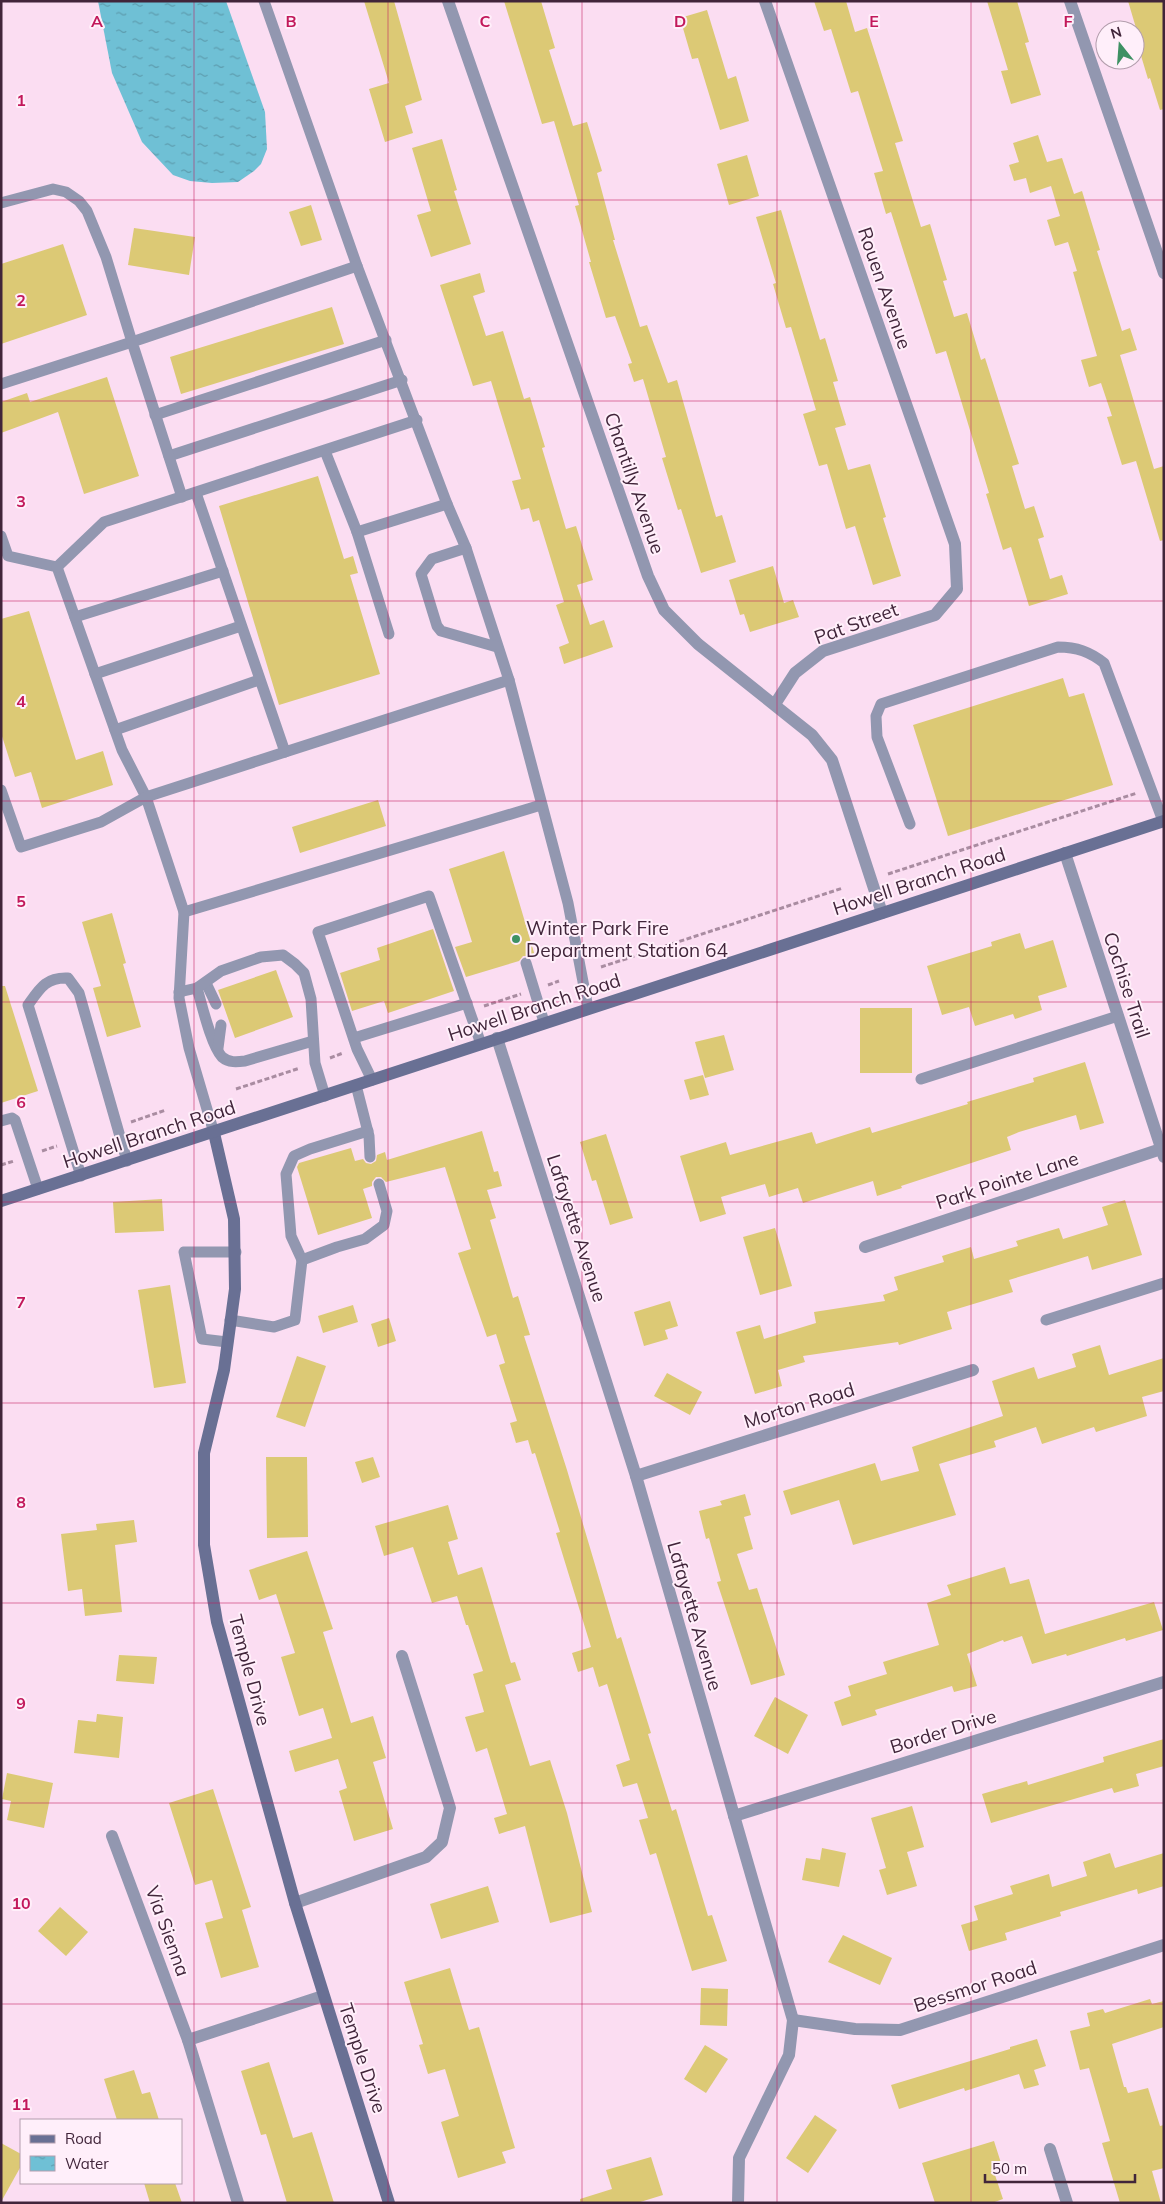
<svg xmlns="http://www.w3.org/2000/svg" width="1165" height="2204" viewBox="0 0 1165 2204" font-family="Mulish,sans-serif">
	<style>
		.water { fill: url(#water-ripples) }
		.building { fill: #dcc975 }
		.lines { fill: none; stroke-linecap: round; stroke-linejoin: round }
		.path { stroke: #a98ca1; stroke-width: 3; stroke-dasharray: 5 2.5; stroke-linecap: butt }
		.lane { stroke: #9297b0; stroke-width: 11 }
		.street { stroke: #9297b0; stroke-width: 12 }
		.secondary { stroke: #697094; stroke-width: 12 }
		.grid { fill: none; stroke: #c2185b; stroke-width: 1; stroke-opacity: 0.55 }
		.poi-dot { fill: #3e9163; stroke: #ffeffa; stroke-width: 2 }
		.labels { text-anchor: middle; stroke-width: 4; stroke-linejoin: round; paint-order: stroke }
		.street-label { font-size: 19px; fill: #41253a; stroke: #ffeffa }
		.poi-label { font-size: 19px; fill: #41253a; stroke: #ffeffa; text-anchor: start }
		.grid-label { font-size: 16px; text-anchor: middle; font-weight: bold; fill: #c2185b; stroke: #ffeffa; stroke-width: 4; stroke-linejoin: round; paint-order: stroke }
	</style>
	<defs>
		<pattern id="water-ripples" width="26" height="14" patternUnits="userSpaceOnUse" patternTransform="scale(1.25)"><rect width="26" height="14" fill="#6fc0d5"/><path d="M2 4q2-2 4 0t4 0M15 11q2-2 4 0t4 0" fill="none" stroke="#5d9cae"/></pattern>
	</defs>
	<rect width="100%" height="100%" fill="#fbddf2"/>
	<polygon class="water" points="98,1 226,1 265,112 267,149 261,164 254,171 238,182 212,183 190,181 173,175 142,142 112,73"/>
	<g class="building">
		<polygon points="364,1 394,1 422,100 405,106 413,133 385,142 369,89 389,83"/>
		<polygon points="504,1 541,1 555,48 549,50 573,126 587,122 602,171 597,173 615,240 613,240 640,327 647,325 668,383 677,380 716,517 722,515 736,562 701,573 681,509 678,510 662,458 666,457 643,379 634,382 628,364 632,363 615,316 606,318 589,262 591,262 575,206 579,205 554,121 542,124"/>
		<polygon points="814,1 846,1 855,32 867,28 903,141 895,143 921,227 930,224 947,280 943,281 954,317 967,313 981,360 985,358 1019,464 1012,466 1025,509 1034,506 1044,537 1038,539 1050,579 1062,575 1068,594 1029,606 1011,547 1003,550 986,494 989,493 946,351 936,354 891,212 886,214 874,173 883,171 858,91 851,93 831,29 824,31"/>
		<polygon points="987,1 1017,1 1029,42 1025,43 1041,95 1011,104 1001,71 1008,70"/>
		<polygon points="1128,1 1164,1 1164,109 1160,110 1150,78 1148,79 1133,29 1136,28"/>
		<polygon points="707,10 728,79 736,76 749,121 720,130 698,58 692,59 680,18"/>
		<polygon points="1038,135 1047,162 1062,158 1074,194 1082,191 1100,250 1097,251 1122,331 1130,328 1137,350 1120,355 1154,469 1164,466 1164,540 1160,541 1136,461 1122,465 1107,417 1112,416 1101,383 1089,387 1081,360 1097,356 1073,272 1077,271 1068,242 1055,246 1047,220 1060,216 1051,186 1030,193 1026,178 1014,181 1009,165 1019,162 1013,143"/>
		<polygon points="442,139 457,190 454,191 471,244 431,257 417,215 431,211 412,148"/>
		<polygon points="747,155 759,196 729,205 717,164"/>
		<polygon points="311,205 322,240 301,246 289,212"/>
		<polygon points="781,210 820,340 825,338 838,381 833,382 846,425 835,428 848,470 870,464 886,517 883,518 901,576 873,585 855,526 846,529 827,464 819,466 803,414 816,410 791,327 786,328 773,284 776,283 756,217"/>
		<polygon points="134,228 195,237 189,275 128,265"/>
		<polygon points="63,244 87,315 1,344 1,264"/>
		<polygon points="480,273 485,292 473,296 486,336 503,331 524,399 530,397 545,447 542,448 566,529 576,526 593,580 577,585 590,625 604,620 613,647 564,664 559,647 569,643 556,605 564,602 539,520 533,522 529,508 521,510 512,481 521,479 491,381 473,386 440,285"/>
		<polygon points="332,307 344,344 181,394 170,357"/>
		<polygon points="107,377 139,476 84,494 58,412 1,433 1,402 27,393 30,402"/>
		<polygon points="318,476 344,559 353,556 358,573 350,575 380,674 279,705 219,506"/>
		<polygon points="773,566 784,603 793,600 799,617 750,632 744,614 740,615 729,580"/>
		<polygon points="29,611 76,760 103,751 113,785 42,808 31,772 15,777 1,733 1,619"/>
		<polygon points="1063,678 1069,697 1084,693 1113,785 948,836 913,725"/>
		<polygon points="378,800 386,826 300,853 292,827"/>
		<polygon points="504,851 535,956 523,956 519,961 466,977 455,947 472,942 449,869"/>
		<polygon points="112,913 126,963 123,964 141,1027 107,1037 93,988 101,986 82,922"/>
		<polygon points="433,929 454,991 388,1013 384,1001 352,1011 340,973 380,960 377,948"/>
		<polygon points="1020,933 1025,949 1053,940 1067,987 1038,996 1042,1010 1015,1019 1013,1014 975,1026 969,1007 942,1015 927,966 992,946 991,942"/>
		<polygon points="276,970 293,1017 235,1038 218,990"/>
		<polygon points="1,986 5,986 38,1091 1,1103"/>
		<rect x="860" y="1008" width="52" height="65"/>
		<polygon points="724,1035 734,1070 705,1078 695,1042"/>
		<polygon points="1085,1062 1104,1123 1080,1130 1076,1115 1019,1132 1007,1137 1011,1150 901,1186 902,1188 877,1196 873,1181 803,1203 798,1188 769,1197 765,1184 721,1197 726,1214 700,1222 680,1156 726,1142 730,1155 812,1132 816,1144 870,1127 872,1133 968,1104 967,1102 1034,1082 1033,1078"/>
		<polygon points="703,1075 709,1095 690,1100 684,1080"/>
		<polygon points="482,1131 494,1172 498,1171 502,1186 487,1190 496,1218 490,1220 513,1298 518,1296 530,1335 524,1336 567,1470 617,1639 621,1637 651,1733 648,1734 672,1811 676,1809 708,1916 712,1915 727,1961 692,1971 656,1853 650,1855 639,1820 648,1818 637,1783 623,1787 616,1765 630,1760 607,1684 599,1687 593,1667 578,1672 572,1653 591,1647 556,1533 560,1532 535,1453 532,1454 528,1440 516,1443 510,1423 517,1421 499,1365 505,1363 496,1334 487,1337 458,1253 471,1249 445,1167 386,1182 381,1177 376,1177 372,1182 372,1186 363,1189 372,1218 318,1235 297,1167 299,1163 351,1148 355,1161 363,1159 366,1163 371,1164 376,1161 377,1155 385,1152 387,1160"/>
		<polygon points="606,1134 633,1218 610,1225 596,1180 592,1181 580,1142"/>
		<polygon points="162,1199 164,1231 115,1233 113,1202"/>
		<polygon points="1125,1200 1142,1255 1092,1270 1088,1256 1009,1280 1013,1292 947,1312 952,1329 899,1345 898,1342 803,1356 805,1362 778,1370 782,1386 755,1394 736,1332 760,1325 764,1339 816,1323 814,1312 885,1301 883,1295 898,1290 894,1277 944,1262 942,1256 971,1247 974,1259 1018,1246 1016,1241 1059,1228 1063,1239 1108,1225 1102,1207"/>
		<polygon points="775,1228 792,1286 760,1295 743,1237"/>
		<polygon points="170,1285 186,1383 154,1388 138,1290"/>
		<polygon points="670,1301 678,1326 665,1330 668,1339 644,1346 634,1312"/>
		<polygon points="353,1305 358,1322 323,1333 318,1316"/>
		<polygon points="389,1318 396,1341 378,1347 371,1324"/>
		<polygon points="1100,1345 1109,1375 1164,1358 1164,1391 1142,1397 1147,1416 1096,1432 1094,1427 1042,1444 1036,1427 994,1441 996,1447 939,1464 956,1515 853,1545 839,1500 791,1515 783,1491 875,1463 881,1481 919,1471 912,1447 1003,1416 992,1381 1034,1367 1038,1379 1076,1367 1072,1354"/>
		<polygon points="297,1356 326,1366 305,1427 276,1417"/>
		<polygon points="667,1373 702,1392 690,1415 654,1396"/>
		<polygon points="266,1457 307,1457 308,1537 267,1538"/>
		<polygon points="373,1457 380,1477 362,1483 355,1462"/>
		<polygon points="745,1494 751,1515 744,1517 753,1549 737,1554 749,1590 757,1588 785,1675 751,1685 717,1582 721,1581 709,1538 706,1539 699,1511 722,1505 720,1501"/>
		<polygon points="448,1505 458,1539 448,1542 458,1575 482,1567 511,1663 515,1662 521,1680 505,1685 530,1766 550,1760 567,1813 592,1912 550,1923 525,1826 499,1834 494,1818 507,1814 487,1748 476,1752 465,1717 484,1712 473,1674 483,1671 468,1625 466,1625 457,1596 432,1603 413,1547 384,1556 375,1526"/>
		<polygon points="134,1520 137,1542 115,1545 122,1612 85,1616 82,1589 68,1591 61,1534 97,1530 96,1524"/>
		<polygon points="307,1551 333,1629 323,1632 351,1723 373,1716 386,1758 373,1762 393,1829 354,1841 339,1791 347,1788 338,1759 295,1772 289,1751 332,1738 323,1708 299,1716 281,1657 295,1653 276,1594 259,1600 249,1570"/>
		<polygon points="1005,1567 1010,1584 1029,1579 1045,1634 1154,1602 1163,1630 1126,1641 1125,1638 1067,1656 1066,1654 1032,1664 1022,1636 1004,1642 1003,1640 967,1654 977,1686 954,1692 952,1686 875,1710 877,1715 842,1726 834,1702 851,1696 848,1686 887,1674 883,1662 939,1645 927,1603 951,1595 947,1585"/>
		<polygon points="119,1655 157,1657 154,1684 116,1681"/>
		<polygon points="775,1697 808,1715 788,1754 754,1736"/>
		<polygon points="97,1714 123,1717 119,1758 74,1753 78,1720 96,1722"/>
		<polygon points="1164,1739 1164,1766 1136,1774 1139,1786 1114,1793 1112,1788 991,1823 982,1794 1027,1781 1028,1785 1104,1762 1103,1757"/>
		<polygon points="7,1773 53,1783 44,1828 7,1820 11,1801 2,1799"/>
		<polygon points="213,1789 251,1907 242,1910 259,1967 221,1978 205,1923 223,1918 212,1880 195,1885 169,1803"/>
		<polygon points="912,1806 924,1847 907,1852 917,1886 887,1895 879,1870 886,1868 871,1818"/>
		<polygon points="822,1848 846,1853 839,1887 802,1880 806,1858 820,1860"/>
		<polygon points="1110,1853 1115,1868 1164,1853 1164,1886 1138,1894 1137,1889 1060,1912 1061,1916 1005,1933 1007,1940 969,1951 961,1925 978,1920 974,1906 1013,1894 1010,1886 1049,1874 1052,1887 1087,1876 1083,1862"/>
		<polygon points="488,1886 499,1922 441,1939 430,1904"/>
		<polygon points="60,1907 88,1932 66,1956 38,1931"/>
		<polygon points="843,1935 892,1958 880,1985 828,1962"/>
		<polygon points="450,1968 469,2030 479,2027 515,2148 502,2152 506,2163 458,2178 441,2122 459,2116 445,2069 428,2074 419,2045 423,2044 404,1982"/>
		<polygon points="701,1988 728,1989 727,2026 700,2025"/>
		<polygon points="1150,1999 1152,2004 1164,2001 1164,2027 1112,2044 1124,2087 1126,2087 1128,2093 1148,2088 1160,2126 1164,2125 1164,2168 1152,2171 1161,2203 1120,2203 1102,2143 1110,2141 1089,2068 1080,2070 1070,2031 1090,2026 1087,2013 1103,2009 1105,2013"/>
		<polygon points="1037,2039 1046,2066 1034,2070 1039,2085 1024,2089 1019,2074 965,2091 964,2088 899,2109 891,2085 1010,2049 1010,2047"/>
		<polygon points="705,2045 728,2059 706,2093 684,2079"/>
		<polygon points="269,2062 293,2138 312,2132 334,2203 287,2203 266,2134 261,2135 241,2071"/>
		<polygon points="134,2070 142,2094 150,2092 159,2120 117,2120 104,2079"/>
		<polygon points="815,2115 837,2130 808,2173 786,2158"/>
		<polygon points="994,2141 1001,2163 992,2166 1003,2199 992,2203 935,2203 922,2163"/>
		<polygon points="1,2143 21,2154 21,2166 1,2202"/>
		<polygon points="651,2157 663,2195 637,2203 580,2203 580,2199 612,2189 606,2170"/>
		<polygon points="144,2183 175,2183 182,2203 150,2203"/>
	</g>
	<g class="lines">
		<g class="path">
			<polyline points="888,874 1137,793"/>
			<polyline points="601,967 843,888"/>
			<polyline points="548,985 559,981"/>
			<polyline points="484,1006 521,994"/>
			<polyline points="330,1058 343,1053"/>
			<polyline points="236,1089 300,1068"/>
			<polyline points="131,1122 166,1110"/>
			<polyline points="42,1151 57,1146"/>
			<polyline points="1,1165 14,1161"/>
		</g>
		<g class="lane">
			<polyline points="264,1 357,266 447,504 466,548 509,680 568,903 588,1008"/>
			<polyline points="1,203 53,189 66,192 79,201 87,211 106,257 132,342 1,384"/>
			<polyline points="155,415 386,340"/>
			<polyline points="325,451 357,532 447,504"/>
			<polyline points="169,456 402,380"/>
			<polyline points="196,493 285,752 509,680"/>
			<polyline points="182,497 132,342 357,266"/>
			<polyline points="357,532 389,634"/>
			<polyline points="1,536 8,556 57,567 122,750 146,797 184,912 541,805"/>
			<polyline points="466,548 432,559 421,574 437,626 441,631 497,647"/>
			<polyline points="57,567 104,522 417,420"/>
			<polyline points="75,617 223,571"/>
			<polyline points="95,674 241,626"/>
			<polyline points="115,730 259,680"/>
			<polyline points="1,790 21,847 101,822 146,797 285,752"/>
			<path d="M910 824 877 737 876 716 881 704 1058 647C1077 647 1090 652 1104 663L1163 821"/>
			<polyline points="184,912 179,998 189,1048 214,1133"/>
			<polyline points="526,963 544,1022"/>
			<polyline points="206,983 216,1004"/>
			<path d="M197 988C202 1005 211 1045 222 1057 229 1063 237 1062 245 1061L313 1041"/>
			<polyline points="179,992 197,988 221,971 261,957 283,955 295,964 304,973 311,999 315,1063 325,1096"/>
			<polyline points="354,1038 467,1003"/>
			<polyline points="218,1048 221,1025"/>
			<polyline points="921,1079 1118,1016"/>
			<polyline points="372,1080 357,1049 318,932 429,896 481,1044"/>
			<polyline points="356,1085 369,1136 370,1157"/>
			<polyline points="1,1121 12,1118 15,1120 38,1189"/>
			<path d="M81 1176 28 1005C40 988 46 977 68 978L79 993 127 1161"/>
			<polyline points="302,1260 291,1236 286,1174 294,1156 310,1149 368,1131"/>
			<polyline points="230,1320 274,1327 295,1320 302,1260 337,1247 365,1239 384,1225 387,1211 379,1184"/>
			<polyline points="1046,1320 1164,1283"/>
			<polyline points="227,1342 202,1339 184,1252 236,1252"/>
		</g>
		<g class="street">
			<polyline points="448,1 648,576 664,610 698,644 812,735 832,760 882,913"/>
			<polyline points="765,1 955,544 957,589 935,615 823,651 795,673 775,704"/>
			<polyline points="1070,1 1164,273"/>
			<polyline points="1065,853 1164,1157"/>
			<polyline points="497,1038 636,1476 793,2020 789,2055 739,2158 738,2203"/>
			<polyline points="865,1247 1161,1149"/>
			<polyline points="636,1476 973,1370"/>
			<polyline points="734,1816 1164,1682"/>
			<polyline points="112,1836 188,2040 238,2203"/>
			<polyline points="295,1903 426,1857 442,1842 450,1808 402,1656"/>
			<polyline points="793,2020 855,2029 900,2030 1164,1945"/>
			<polyline points="188,2040 323,1996"/>
			<polyline points="1050,2149 1067,2203"/>
		</g>
		<g class="secondary">
			<polyline points="214,1133 234,1219 235,1289 224,1370 204,1453 204,1545 217,1622 295,1903 389,2203"/>
			<polyline points="1,1201 1164,821"/>
		</g>
	</g>
	<path class="grid" d="M194 1V2203M388 1V2203M582 1V2203M777 1V2203M971 1V2203M1 200H1164M1 401H1164M1 601H1164M1 801H1164M1 1002H1164M1 1202H1164M1 1403H1164M1 1603H1164M1 1803H1164M1 2004H1164"/>
	<circle class="poi-dot" cx="516" cy="939" r="5"/>
	<g class="labels">
		<g class="street-label">
			<text transform="translate(885 288) rotate(71)" y="7">Rouen Avenue</text>
			<text transform="translate(635 483) rotate(71)" y="7">Chantilly Avenue</text>
			<text transform="translate(856 623) rotate(-20)" y="7">Pat Street</text>
			<text transform="translate(919 881) rotate(-18)" y="7">Howell Branch Road</text>
			<text transform="translate(1127 985) rotate(72)" y="7">Cochise Trail</text>
			<text transform="translate(534 1007) rotate(-18)" y="7">Howell Branch Road</text>
			<text transform="translate(149 1134) rotate(-18)" y="7">Howell Branch Road</text>
			<text transform="translate(1007 1180) rotate(-18)" y="7">Park Pointe Lane</text>
			<text transform="translate(577 1228) rotate(72)" y="7">Lafayette Avenue</text>
			<text transform="translate(799 1405) rotate(-17)" y="7">Morton Road</text>
			<text transform="translate(695 1616) rotate(74)" y="7">Lafayette Avenue</text>
			<text transform="translate(250 1670) rotate(75)" y="7">Temple Drive</text>
			<text transform="translate(943 1731) rotate(-17)" y="7">Border Drive</text>
			<text transform="translate(168 1931) rotate(70)" y="7">Via Sienna</text>
			<text transform="translate(975 1986) rotate(-18)" y="7">Bessmor Road</text>
			<text transform="translate(363 2058) rotate(72)" y="7">Temple Drive</text>
		</g>
		<g class="poi-label">
			<text x="526" y="935">Winter Park Fire<tspan x="526" dy="22">Department Station 64</tspan></text>
		</g>
	</g>
	<g class="grid-label">
		<text x="97" y="27">A</text>
		<text x="291" y="27">B</text>
		<text x="485" y="27">C</text>
		<text x="680" y="27">D</text>
		<text x="874" y="27">E</text>
		<text x="1068" y="27">F</text>
		<text x="21" y="106">1</text>
		<text x="21" y="306">2</text>
		<text x="21" y="507">3</text>
		<text x="21" y="707">4</text>
		<text x="21" y="907">5</text>
		<text x="21" y="1108">6</text>
		<text x="21" y="1308">7</text>
		<text x="21" y="1508">8</text>
		<text x="21" y="1709">9</text>
		<text x="21" y="1909">10</text>
		<text x="21" y="2110">11</text>
	</g>
	<rect width="1165" height="2204" fill="none" stroke="#41253a" stroke-width="5"/>
	<rect x="20" y="2119" width="162" height="65" fill="#ffeffa" stroke="#b39ead"/>
	<rect x="30" y="2135" width="25" height="8" fill="#697094" stroke="#b39ead"/>
	<text x="65" y="2144" font-size="15" fill="#41253a">Road</text>
	<rect x="30" y="2156" width="25" height="15" fill="url(#water-ripples)" stroke="#b39ead"/>
	<text x="65" y="2169" font-size="15" fill="#41253a">Water</text>
	<g transform="translate(1120 45) rotate(343)"><circle r="24" fill="#ffeffa" stroke="#b39ead"/>
	<path d="M0-4L9 19L0 12L-9 19Z" fill="#3e9163"/>
	<text y="-8" font-size="14" font-weight="bold" text-anchor="middle" fill="#41253a">N</text>
	</g>
	<path d="M985 2174v8h150v-8" fill="none" stroke="#41253a" stroke-width="2.5"/>
	<text x="992" y="2174" font-size="15" fill="#41253a" stroke="#ffeffa" stroke-width="4" paint-order="stroke">50 m</text>
</svg>
